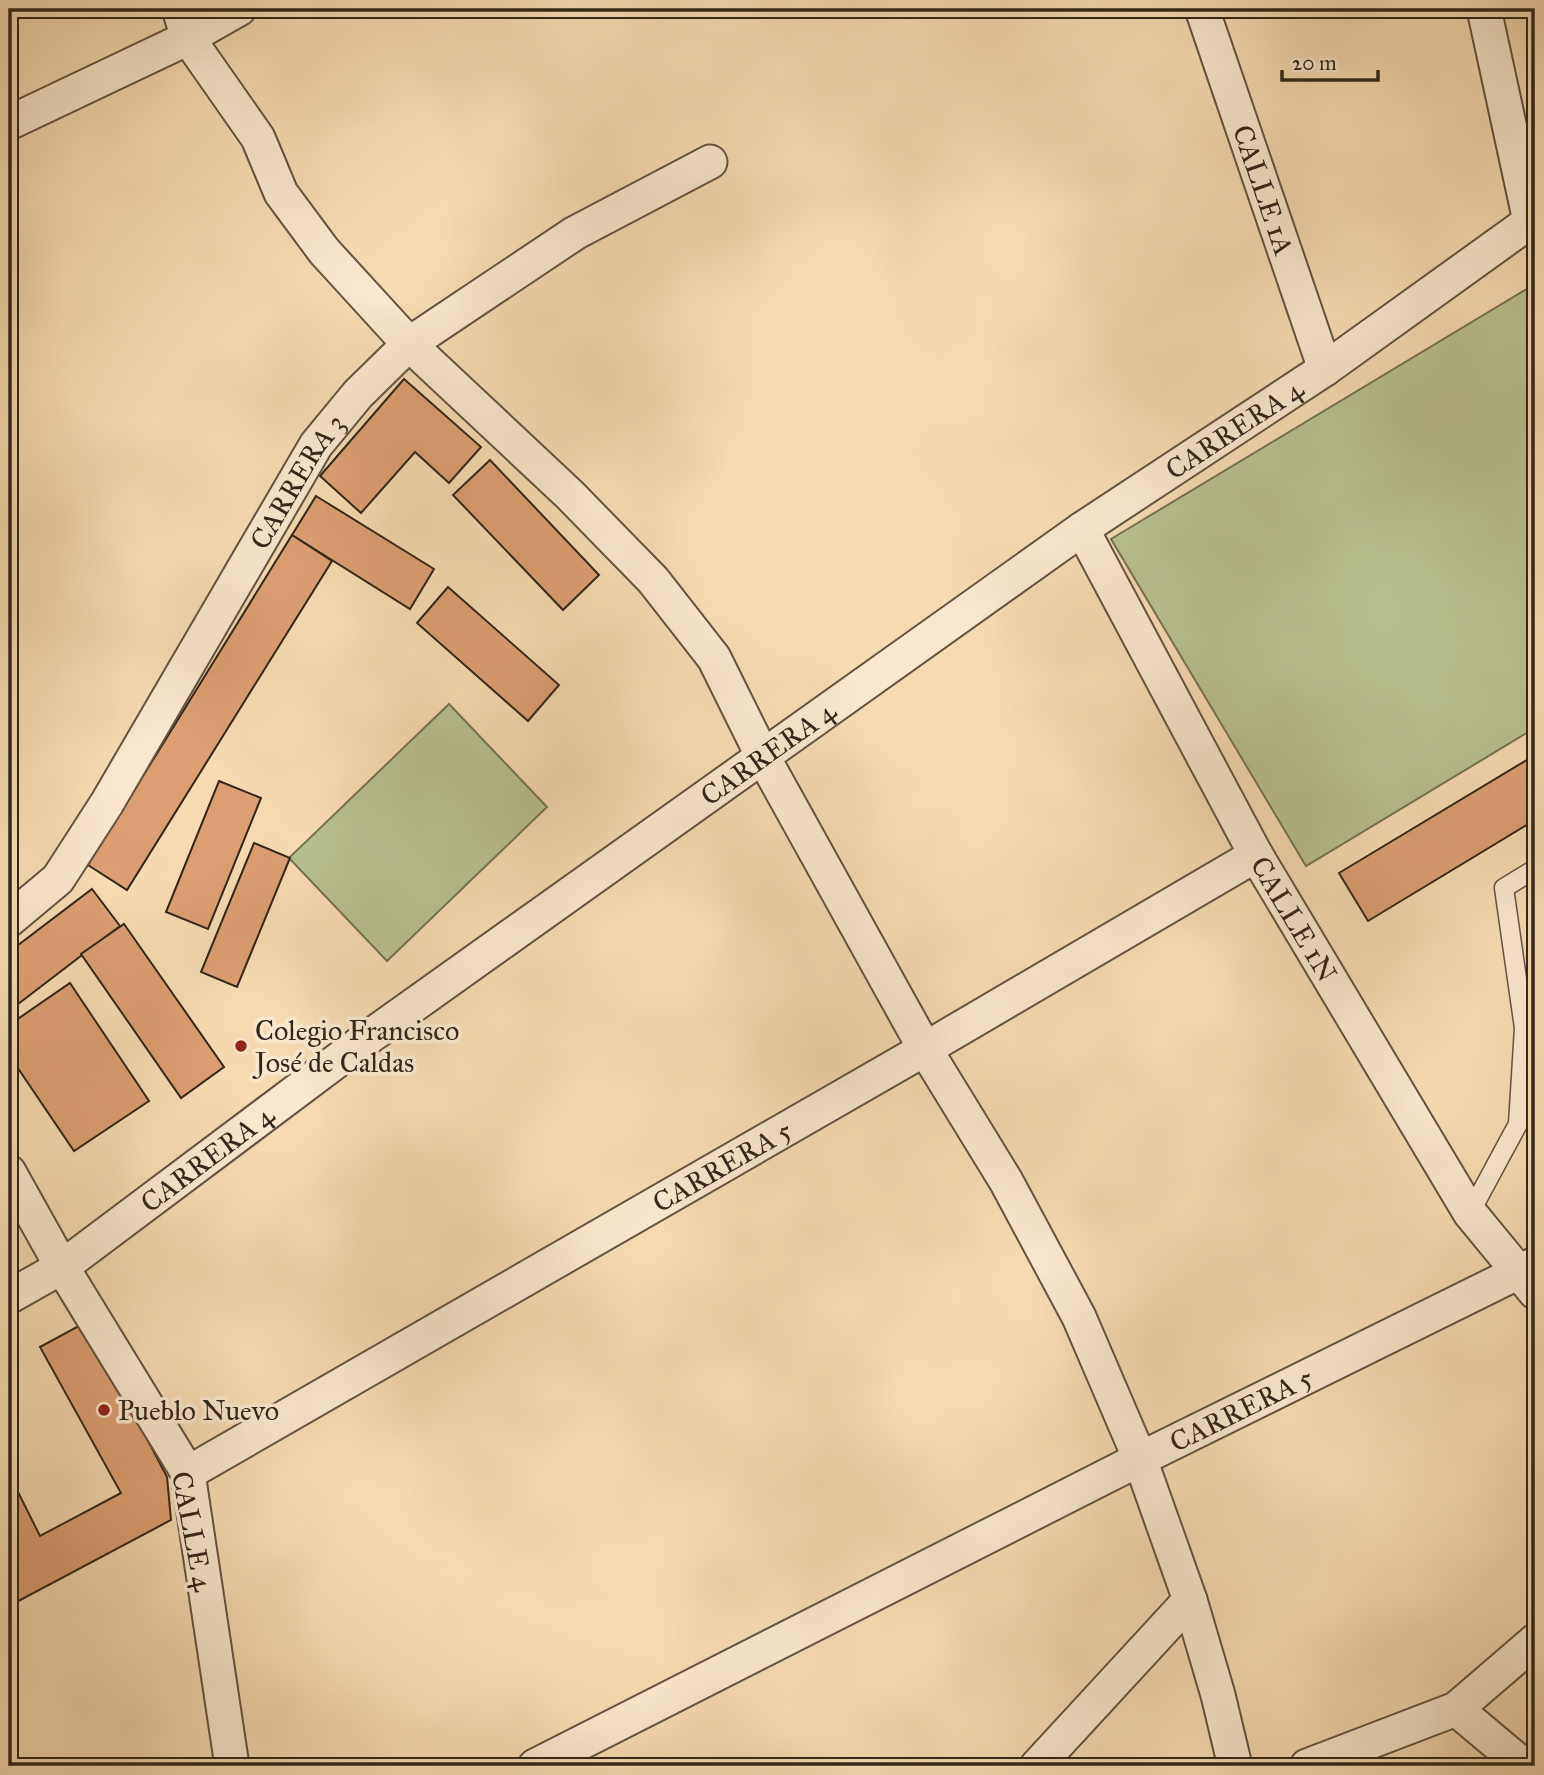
<svg xmlns="http://www.w3.org/2000/svg" width="1544" height="1775" viewBox="0 0 1544 1775" font-family="'IM FELL Great Primer',serif">
	<style>
		.green { fill: #b8c08f; stroke: #757354; stroke-width: 2 }
		.building { fill: #db9f73; stroke: #322619; stroke-width: 2 }
		.lines { fill: none; stroke-linecap: round; stroke-linejoin: round }
		.lane-casing { stroke: #63533f; stroke-width: 21 }
		.street-casing { stroke: #63533f; stroke-width: 37 }
		.lane { stroke: #fae7cd; stroke-width: 18 }
		.street { stroke: #fae7cd; stroke-width: 33 }
		.poi-dot { fill: #8f2418; stroke: #fae7cd; stroke-width: 2.5 }
		.labels { text-anchor: middle; stroke-width: 7; stroke-linejoin: round; paint-order: stroke }
		.street-label { font-size: 28px; fill: #322619; stroke: #fae7cd }
		.poi-label { font-size: 28px; fill: #322619; stroke: #fae7cd; text-anchor: start }
	</style>
	<rect width="100%" height="100%" fill="#f7dab2"/>
	<filter id="stains"><feTurbulence type="fractalNoise" baseFrequency=".00286" numOctaves="4"/><feColorMatrix values="0 0 0 0 .2 0 0 0 0 .09 0 0 0 0 .02 0 0 0 .5 -.17"/></filter>
	<radialGradient id="worn" r=".72"><stop offset=".6" stop-color="#630" stop-opacity="0"/><stop offset="1" stop-color="#630" stop-opacity=".3"/></radialGradient>
	<g class="green">
		<polygon points="1535,284 1535,728 1306,866 1111,539"/>
		<polygon points="449,704 547,807 387,961 289,858"/>
	</g>
	<g class="building">
		<polygon points="404,379 481,447 449,483 415,452 361,513 320,476"/>
		<polygon points="490,460 599,575 563,610 453,495"/>
		<polygon points="316,496 434,569 410,609 292,535"/>
		<polygon points="292,535 332,561 127,890 88,865"/>
		<polygon points="448,587 559,685 528,721 417,623"/>
		<polygon points="1535,755 1535,820 1368,921 1339,873"/>
		<polygon points="219,781 261,798 208,929 166,912"/>
		<polygon points="254,843 290,858 237,987 201,972"/>
		<polygon points="92,889 120,926 9,1011 9,952"/>
		<polygon points="124,924 224,1067 181,1098 81,954"/>
		<polygon points="70,983 149,1101 74,1151 9,1055 9,1025"/>
		<polygon points="86,1322 167,1477 171,1520 9,1606 9,1474 40,1536 121,1493 40,1347"/>
	</g>
	<g class="lines">
		<defs>
			<polyline id="lane" points="1470,1213 1518,1124 1524,1028 1504,888 1535,869"/>
			<g id="street">
				<polyline points="179,9 188,38 258,138 281,193 324,251 409,344 570,495 653,580 714,658 763,757 925,1049 1006,1181 1079,1317 1140,1459 1190,1600 1218,1695 1235,1766"/>
				<path id="s1" d="M1202 9 1325 369"/>
				<polyline points="1484,9 1530,221"/>
				<polyline points="9,123 188,38 239,9"/>
				<path id="s2" d="M1082 529 1256 855 1470 1213 1535 1292"/>
				<path id="s3" d="M9 920 58 879 107 803 316 445 358 394 409 344 575 233 710 162"/>
				<polyline points="9,1172 62,1267 188,1473 232,1766"/>
				<path id="s4" d="M9 1297 62 1267 362 1042 1082 529 1325 369 1535 218"/>
				<path id="s5" d="M188 1473 925 1049 1256 855"/>
				<polyline points="1456,1709 1524,1766"/>
				<path id="s6" d="M535 1766 1140 1459 1535 1264"/>
				<polyline points="1037,1766 1190,1600"/>
				<polyline points="1307,1766 1456,1709 1535,1641"/>
			</g>
		</defs>
		<use href="#lane" class="lane-casing"/>
		<use href="#street" class="street-casing"/>
		<use href="#lane" class="lane"/>
		<use href="#street" class="street"/>
	</g>
	<g class="poi-dot">
		<circle cx="241" cy="1046" r="7"/>
		<circle cx="104" cy="1410" r="7"/>
	</g>
	<g class="labels">
		<g class="street-label">
			<text dy="10" stroke="none"><textPath href="#s1" startOffset="191">CALLE 1A</textPath></text>
			<text dy="10" stroke="none"><textPath href="#s4" startOffset="1502">CARRERA 4</textPath></text>
			<text dy="10" stroke="none"><textPath href="#s3" startOffset="528">CARRERA 3</textPath></text>
			<text dy="10" stroke="none"><textPath href="#s4" startOffset="934">CARRERA 4</textPath></text>
			<text dy="10" stroke="none"><textPath href="#s2" startOffset="444">CALLE 1N</textPath></text>
			<text dy="10" stroke="none"><textPath href="#s4" startOffset="242">CARRERA 4</textPath></text>
			<text dy="10" stroke="none"><textPath href="#s5" startOffset="616">CARRERA 5</textPath></text>
			<text dy="10" stroke="none"><textPath href="#s6" startOffset="791">CARRERA 5</textPath></text>
			<text transform="translate(193 1531) rotate(79)" y="10">CALLE 4</text>
		</g>
		<g class="poi-label">
			<text x="255" y="1040">Colegio Francisco<tspan x="255" dy="32">José de Caldas</tspan></text>
			<text x="118" y="1420">Pueblo Nuevo</text>
		</g>
	</g>
	<rect width="1544" height="1775" fill="none" stroke="#f7dab2" stroke-width="35"/>
	<rect x="10" y="10" width="1523" height="1754" fill="none" stroke="#322619" stroke-width="3.5"/>
	<rect x="18" y="18" width="1509" height="1740" fill="none" stroke="#322619" stroke-width="2"/>
	<path d="M1282 70v10h96v-10" fill="none" stroke="#322619" stroke-width="3.5"/>
	<text x="1292" y="70" font-size="21" fill="#322619" stroke="#fae7cd" stroke-width="5" paint-order="stroke">20 m</text>
	<rect width="100%" height="100%" filter="url(#stains)"/>
	<rect width="100%" height="100%" fill="url(#worn)"/>
</svg>
